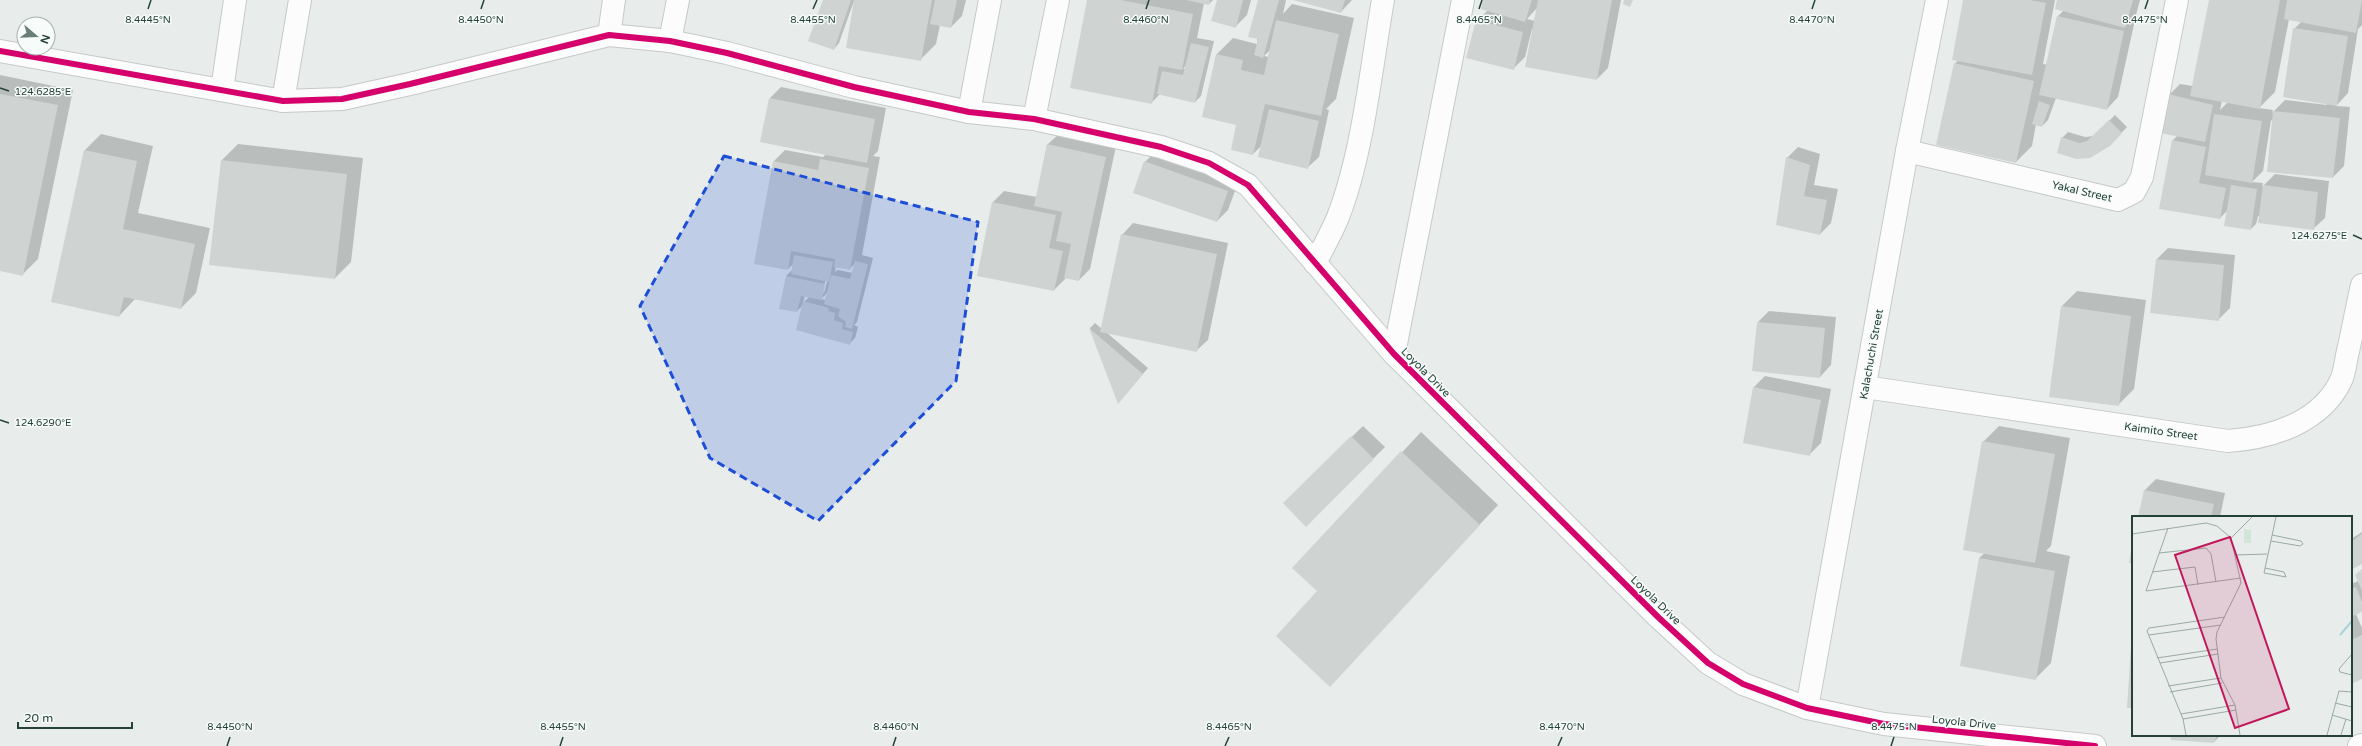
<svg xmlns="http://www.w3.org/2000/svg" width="2362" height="746" viewBox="0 0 2362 746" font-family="'Varela Round',sans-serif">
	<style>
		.shadow { fill: #0003; fill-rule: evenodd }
		.building { fill: #cfd4d2 }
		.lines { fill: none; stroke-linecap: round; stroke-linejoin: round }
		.minor-casing { stroke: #c5cac8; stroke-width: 24 }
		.minor { stroke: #fcfcfc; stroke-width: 22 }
		.cycleway-casing { stroke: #f7fbf9; stroke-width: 8 }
		.cycleway { stroke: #d6006c; stroke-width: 6 }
		.marked { fill: #1d4ed8; fill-opacity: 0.2; stroke: #1d4ed8; stroke-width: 3; stroke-dasharray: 8 5; stroke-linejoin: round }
		.ticks { fill: none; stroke: #24423a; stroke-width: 1.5 }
		.labels { text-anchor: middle; stroke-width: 3; stroke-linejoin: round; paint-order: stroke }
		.street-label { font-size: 11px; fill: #24423a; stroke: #f7fbf9 }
		.inset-river { fill: none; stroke: #a9d4db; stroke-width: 2 }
		.inset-road { fill: none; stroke: #9aa9a4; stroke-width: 1 }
		.view { fill: #c2185b; fill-opacity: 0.15; stroke: #c2185b; stroke-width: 2 }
		.inset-edge { fill: none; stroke: #24423a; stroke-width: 2 }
		.ticks-label { font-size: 10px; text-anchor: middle; fill: #24423a; stroke: #f7fbf9; stroke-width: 3; stroke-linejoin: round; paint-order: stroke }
	</style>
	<rect width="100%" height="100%" fill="#e8edeb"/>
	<g class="shadow">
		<polygon points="824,0 966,0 962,16 951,27 940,25 936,44 920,60 854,1 839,43 834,49"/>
		<path d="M1088 0H1213L1209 4 1204 3 1197 38 1214 41 1201 96 1195 102 1161 93 1151 103ZM1187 64 1186 69H1183Z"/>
		<polygon points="1218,0 1251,0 1247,15 1235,27"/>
		<path d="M1259 0H1286L1283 14 1292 4 1354 18 1336 99 1326 109 1329 110 1319 157 1307 168 1262 145 1253 154 1237 124 1204 116 1217 54 1233 38 1257 44ZM1270 50 1269 57 1264 56Z"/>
		<polygon points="1295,0 1352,0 1341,12"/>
		<path d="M1484 0H1621L1608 68 1597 79 1532 29 1525 57 1513 69 1477 21 1488 10ZM1537 8 1535 21 1527 19Z"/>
		<polygon points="1964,0 2055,0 2043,64 2047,65 2057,17 2064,10 2058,0 2140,0 2136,15 2132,19 2135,20 2118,97 2107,109 2056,98 2048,120 2042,126 2036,124 2032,146 2016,162 1955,64 1958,60"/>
		<path d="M2210 0H2362V25L2358 29 2348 93 2336 106 2350 107 2344 166 2333 177 2271 120 2263 171 2252 182 2263 183 2262 187 2275 174 2329 181 2325 218 2313 229 2258 216 2256 224 2251 229 2228 210 2220 218 2173 140 2178 135 2169 95 2180 84 2193 86ZM2289 19 2301 22 2294 29 2327 105 2285 100 2272 113 2273 110 2259 108 2275 92ZM2222 101 2228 102 2220 110Z"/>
		<polygon points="0,75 73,90 38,259 22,275 0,270"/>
		<path d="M781 87 886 108 878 151 873 156 880 157 862 255 873 258 857 322 854 325 858 327 855 338 849 344 804 304 797 311 786 276 792 270 794 263 788 269 774 161 785 150 823 157 826 154 770 98ZM855 263 853 273 838 270 835 272 836 266 850 269ZM826 278 828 279 824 293H822ZM828 292 826 300 821 299ZM805 295 810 296 803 303Z"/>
		<polygon points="2115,115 2127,127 2109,146 2089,157 2062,138 2068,132 2085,137 2094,136"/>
		<polygon points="101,134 153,146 138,213 210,228 196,293 181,308 135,299 119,316 52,301 85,150"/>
		<polygon points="1059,134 1116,146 1090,269 1079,280 1066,278 1054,290 993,202 1004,191 1037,197 1047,145"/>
		<polygon points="238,144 363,158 351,262 335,278 210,264 222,160"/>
		<polygon points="1798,147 1820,154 1814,185 1838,189 1831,223 1820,234 1787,158"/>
		<polygon points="1156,151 1239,180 1228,210 1217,221 1145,162"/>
		<polygon points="1133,223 1228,243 1208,340 1196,351 1106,332 1148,368 1119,402 1090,328 1095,323 1102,329 1122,235"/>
		<polygon points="2168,248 2235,255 2230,308 2218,320 2151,312 2157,259"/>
		<polygon points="2077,291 2146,300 2134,389 2118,405 2062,306"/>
		<polygon points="1769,311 1836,317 1831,365 1820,377 1758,322"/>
		<polygon points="1765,376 1831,389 1821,443 1810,454 1754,387"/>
		<polygon points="1363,426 1385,447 1306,525 1285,503"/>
		<polygon points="1999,426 2070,438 2051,546 2046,551 2070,556 2051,663 2035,679 1979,558 1985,553 1983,442"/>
		<polygon points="1421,432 1498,505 1330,685 1319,591 1294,568"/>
		<polygon points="2156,479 2225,493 2220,517 2139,517 2145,490"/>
		<polygon points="2362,532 2362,563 2351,569 2351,539"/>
		<polygon points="2362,569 2362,611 2356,614 2362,628 2362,678 2351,683 2351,584 2358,581"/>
		<polygon points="2133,629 2133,707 2128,707"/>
		<polygon points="2171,735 2221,735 2214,742"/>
	</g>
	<g class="building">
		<polygon points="823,0 851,0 834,50 808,41"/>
		<polygon points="854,0 932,0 921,61 846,48"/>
		<polygon points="935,0 957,0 951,28 930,24"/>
		<polygon points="1087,0 1121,0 1193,14 1182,70 1159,66 1152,104 1070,88"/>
		<polygon points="1186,0 1210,0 1209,5"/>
		<polygon points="1217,0 1243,0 1236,28 1211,21"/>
		<polygon points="1258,0 1279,0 1263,58 1254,55 1258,39 1248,37"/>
		<polygon points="1293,0 1345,0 1341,13"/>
		<polygon points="1483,0 1532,0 1525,22 1481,9"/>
		<polygon points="1538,0 1612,0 1597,80 1525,67"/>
		<polygon points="1624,0 1633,0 1630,7 1623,4"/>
		<polygon points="1963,0 2030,0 2046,3 2032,75 1952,60"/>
		<polygon points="2057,0 2133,0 2125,28 2055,9"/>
		<polygon points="2209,0 2280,0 2260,109 2190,96"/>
		<polygon points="2287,0 2362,0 2356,33 2284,19"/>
		<polygon points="2057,16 2124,31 2107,110 2039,95"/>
		<polygon points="1276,20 1339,34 1321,116 1265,104 1253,155 1231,150 1236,125 1202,117 1216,54 1243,60 1241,70 1264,75"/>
		<polygon points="1476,20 1523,32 1514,70 1466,58"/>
		<polygon points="2293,28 2348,36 2337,106 2283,97"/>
		<polygon points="1191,43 1209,47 1195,103 1157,94 1162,71 1183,75"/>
		<polygon points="1954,63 2034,81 2016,163 1936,145"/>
		<polygon points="0,94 58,105 23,276 0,271"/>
		<polygon points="2168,94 2213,105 2205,142 2160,133"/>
		<polygon points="769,98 875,119 867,163 760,142"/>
		<polygon points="2039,101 2050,105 2042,127 2032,124"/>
		<polygon points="1269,109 1319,121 1308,169 1258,157"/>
		<polygon points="2273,111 2340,118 2333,178 2267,172"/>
		<polygon points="2214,114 2262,121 2252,183 2205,175"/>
		<polygon points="2109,120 2122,133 2110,146 2090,158 2076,159 2057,153 2061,137 2079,143 2087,141"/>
		<polygon points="2172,140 2206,147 2199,183 2226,188 2220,219 2159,209"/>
		<polygon points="1047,144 1106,157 1079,281 1064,278 1071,244 1056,241 1062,212 1034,206"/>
		<polygon points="84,150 137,161 123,229 195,244 181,309 124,297 119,317 51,302"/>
		<polygon points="1786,157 1810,165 1804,196 1827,200 1820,235 1776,225"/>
		<polygon points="820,159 869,168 850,270 834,267 835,259 791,251 788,270 754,264 773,161 818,170"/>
		<polygon points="221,160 347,174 335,279 209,265"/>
		<polygon points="1144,161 1228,191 1217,222 1133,193"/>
		<polygon points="2231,185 2257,189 2251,230 2224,226"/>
		<polygon points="2263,185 2318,192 2314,230 2258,223"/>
		<polygon points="992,202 1056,215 1049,248 1063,251 1054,291 977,276"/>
		<polygon points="1121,234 1217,254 1197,352 1100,332"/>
		<polygon points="794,255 833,262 829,282 791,274"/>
		<polygon points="2156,259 2224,265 2219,321 2150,313"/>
		<polygon points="855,261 868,264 852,329 845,327 846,322 838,316 840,309 824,304 831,275 850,279"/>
		<polygon points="786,276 825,284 822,300 801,296 797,312 779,309"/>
		<polygon points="803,301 829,308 828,311 835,313 834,320 843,323 842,329 853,332 850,345 796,330"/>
		<polygon points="2061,306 2131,316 2119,406 2049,397"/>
		<polygon points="1757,322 1825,328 1820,378 1752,371"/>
		<polygon points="1089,328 1143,374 1118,404"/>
		<polygon points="1753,387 1821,400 1810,456 1743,443"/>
		<polygon points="1351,436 1374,459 1306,527 1283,503"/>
		<polygon points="1982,441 2055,454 2035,563 1963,550"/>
		<polygon points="1401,451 1480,525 1330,687 1276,636 1317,591 1292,568"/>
		<polygon points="2144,490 2214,504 2211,517 2138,517"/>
		<polygon points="2362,534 2362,564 2351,570 2351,542"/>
		<polygon points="2132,545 2133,545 2133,564 2129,563"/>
		<polygon points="1979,558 2055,571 2036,680 1960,666"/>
		<polygon points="2362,569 2362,591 2355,575"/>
		<polygon points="2356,587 2362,602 2362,612 2351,617 2351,589"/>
		<polygon points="2132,630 2133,708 2127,708"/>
		<polygon points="2362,635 2362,679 2351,684 2351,640"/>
		<polygon points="2170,735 2217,735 2214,743 2171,740"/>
	</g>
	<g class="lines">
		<defs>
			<g id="minor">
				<polyline points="609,35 614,0"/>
				<polyline points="670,41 678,0"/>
				<polyline points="0,51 283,101 342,99 410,84 609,35 670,41 727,53 854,87 969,112 1034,119 1161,147 1209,163 1248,185 1394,354 1658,617 1708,663 1743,684 1807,708 1884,724 2095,746"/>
				<polyline points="222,90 235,0"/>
				<polyline points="283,101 300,0"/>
				<polyline points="969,112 990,0"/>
				<polyline points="1034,119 1058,0"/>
				<polyline points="1907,151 2118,200 2134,192 2142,177 2177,0"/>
				<path d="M1315 263C1323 248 1332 232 1338 217 1363 153 1371 68 1383 0"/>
				<polyline points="1394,354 1463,0"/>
				<path d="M1865 387 2228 441C2272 438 2323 422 2342 378 2345 370 2346 359 2348 351 2353 329 2357 307 2362 285"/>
				<polyline points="1807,708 1907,151 1937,0"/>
				<polyline points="2359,746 2362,745"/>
			</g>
		</defs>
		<use href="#minor" class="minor-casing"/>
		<use href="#minor" class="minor"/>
		<defs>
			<polyline id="cycleway" points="0,51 283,101 342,99 410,84 609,35 670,41 727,53 854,87 969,112 1034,119 1161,147 1209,163 1248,185 1394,354 1658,617 1708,663 1743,684 1807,708 1884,724 2095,746"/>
		</defs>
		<use href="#cycleway" class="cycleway-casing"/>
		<use href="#cycleway" class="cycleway"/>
	</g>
	<path class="marked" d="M724 156 978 222 956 381 818 521 710 458 640 306Z"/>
	<path class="ticks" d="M148 9 151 0M481 9 484 0M813 9 817 0M1146 9 1149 0M1479 9 1482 0M1812 9 1815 0M2145 9 2148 0M0 88 9 91M2353 235 2362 239M0 420 9 423M227 746 230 737M560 746 563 737M893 746 896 737M1225 746 1229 737M1558 746 1562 737M1891 746 1894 737"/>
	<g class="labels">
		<g class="street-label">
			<text transform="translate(2082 191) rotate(13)" y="4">Yakal Street</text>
			<text transform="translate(1871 354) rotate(-80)" y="4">Kalachuchi Street</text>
			<text transform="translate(1426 372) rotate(45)" y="4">Loyola Drive</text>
			<text transform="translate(2161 431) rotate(8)" y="4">Kaimito Street</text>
			<text transform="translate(1656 600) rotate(44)" y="4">Loyola Drive</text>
			<text transform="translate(1964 722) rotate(6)" y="4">Loyola Drive</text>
		</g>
	</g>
	<g transform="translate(2132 516)">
		<rect width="220" height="220" fill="#e8edeb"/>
		<path d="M112 13 119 14V27H112Z" fill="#d1e6d8"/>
		<path class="inset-river" d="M208 119 220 105"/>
		<path class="inset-road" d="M36 12 14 75 109 62M0 18 74 7 85 10 99 22 109 67 85 116 84 123 89 162 103 189 108 219M99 22 120 1M139 25 168 30 171 28 169 25 140 19M27 37 74 32 79 38 84 66M104 39 135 38M133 52 152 56 154 61 132 57 144 1M20 56 63 51 66 69M17 119 89 109M220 138 207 153 208 156 220 159M25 142 85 133M28 147 86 138M36 170 89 162M38 176 90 167M203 187 220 191M49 198 103 189M200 199 220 205M51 203 104 194M54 219 51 203 15 115 17 112 93 101M195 219 207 175 220 176M209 219 214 203"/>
		<path class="view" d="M98 21 157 193 103 212 43 39Z"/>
		<rect width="220" height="220" class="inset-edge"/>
	</g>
	<g class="ticks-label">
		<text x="148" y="23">8.4445°N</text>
		<text x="481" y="23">8.4450°N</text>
		<text x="813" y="23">8.4455°N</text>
		<text x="1146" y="23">8.4460°N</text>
		<text x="1479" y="23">8.4465°N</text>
		<text x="1812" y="23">8.4470°N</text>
		<text x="2145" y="23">8.4475°N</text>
		<text x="43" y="95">124.6285°E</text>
		<text x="2319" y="239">124.6275°E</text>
		<text x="43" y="426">124.6290°E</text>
		<text x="230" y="730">8.4450°N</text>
		<text x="563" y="730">8.4455°N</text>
		<text x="896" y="730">8.4460°N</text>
		<text x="1229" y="730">8.4465°N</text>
		<text x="1562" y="730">8.4470°N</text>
		<text x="1894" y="730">8.4475°N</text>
	</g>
	<g transform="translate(36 36) rotate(109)"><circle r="19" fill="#f7fbf9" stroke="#a3b1ad"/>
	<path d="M0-3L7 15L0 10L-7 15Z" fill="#697e78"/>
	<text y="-6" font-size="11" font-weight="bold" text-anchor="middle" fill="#24423a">N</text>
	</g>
	<path d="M18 722v6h114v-6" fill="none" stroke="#24423a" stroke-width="2"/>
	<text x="24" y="722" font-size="12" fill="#24423a" stroke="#f7fbf9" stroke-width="3" paint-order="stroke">20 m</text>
</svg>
